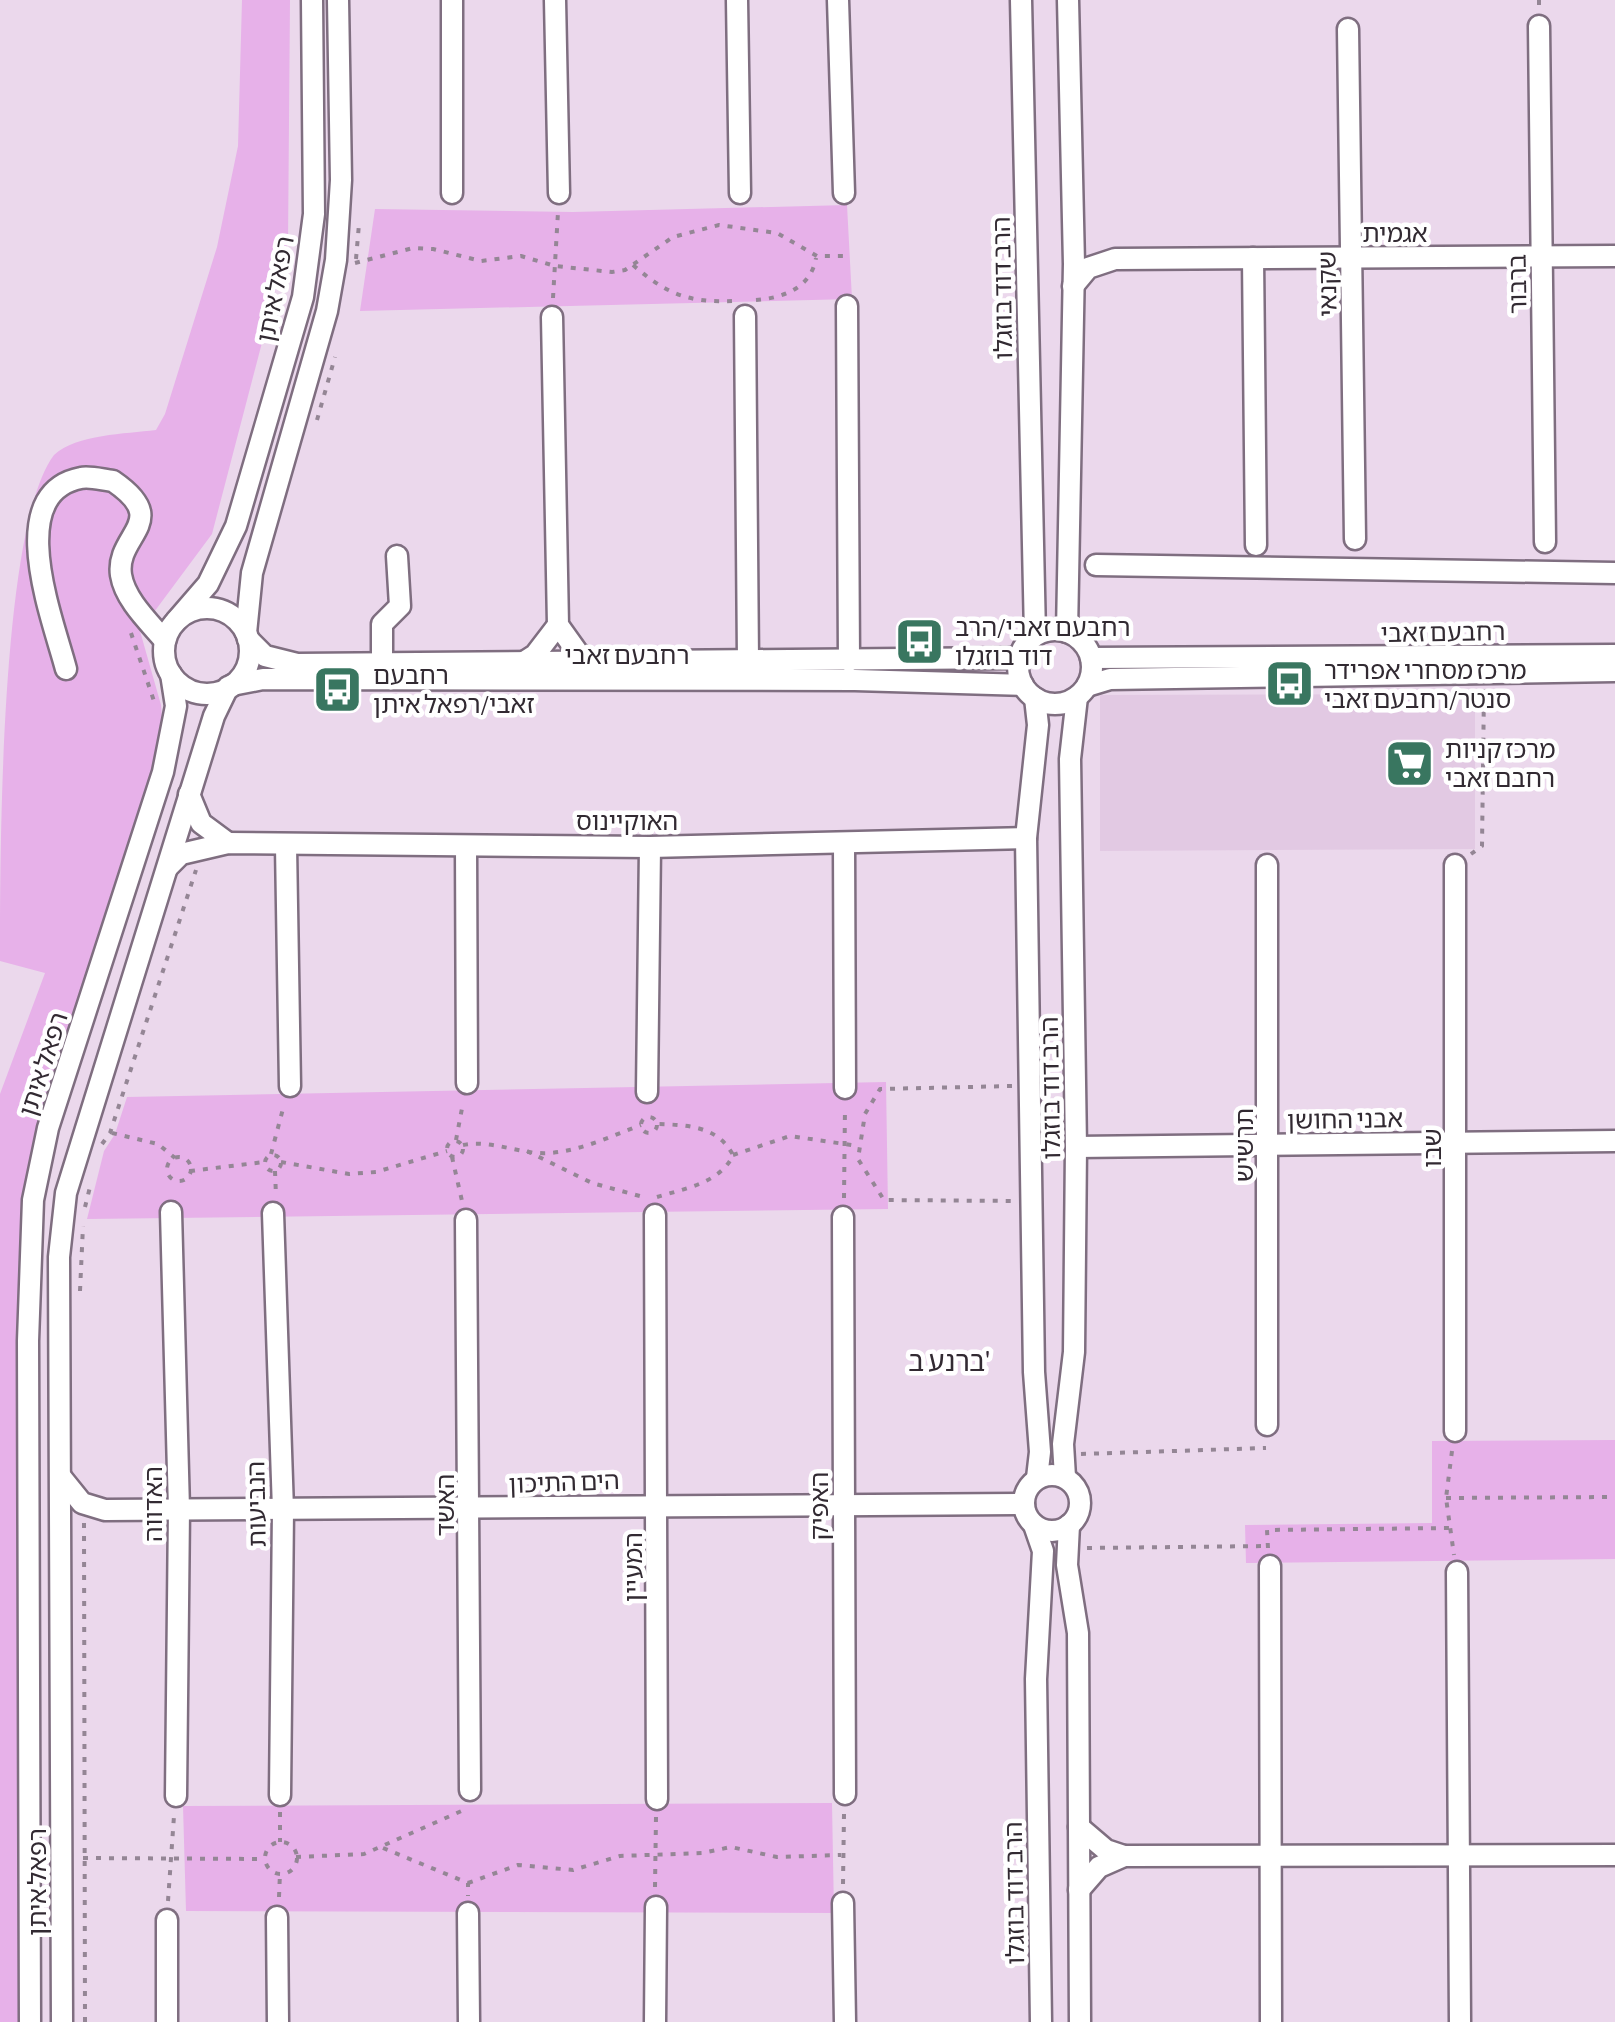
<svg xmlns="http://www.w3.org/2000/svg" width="1615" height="2022" viewBox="0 0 1615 2022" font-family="'Asap Condensed','Noto Sans Hebrew',sans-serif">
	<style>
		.built { fill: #e2c9e3 }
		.green { fill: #e7b1e9 }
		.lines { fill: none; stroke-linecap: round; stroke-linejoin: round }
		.minor-casing { stroke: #7f6e80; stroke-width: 25 }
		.path { stroke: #948695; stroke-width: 4; stroke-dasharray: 5 8; stroke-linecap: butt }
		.minor { stroke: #fff; stroke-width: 20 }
		.labels { text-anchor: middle; stroke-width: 9; stroke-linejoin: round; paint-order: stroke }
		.street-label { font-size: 25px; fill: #322a32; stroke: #fff }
		.poi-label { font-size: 25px; fill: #322a32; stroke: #fff; text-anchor: start }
		.neighbourhood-label { font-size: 28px; fill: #322a32; stroke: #fff }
	</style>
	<rect width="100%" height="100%" fill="#ebd8ec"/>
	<polygon class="built" points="1475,694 1475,849 1100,851 1100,695"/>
	<g class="green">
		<path d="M242 0H290L288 243 212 534 140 631 161 705 164 744 40 1144 24 2022H0V1094L45 973 0 961C0 853 0 526 54 455 77 434 125 434 156 430L165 414 217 247 238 146Z"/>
		<polygon points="847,205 852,299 360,311 375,209 573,212"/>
		<polygon points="886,1082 888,1209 87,1219 104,1151 115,1134 127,1097"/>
		<polygon points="1615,1440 1615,1559 1246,1563 1245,1525 1432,1523 1432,1441"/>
		<polygon points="832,1803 834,1913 186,1911 183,1806"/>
	</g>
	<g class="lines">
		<defs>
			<g id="minor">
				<polyline points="452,0 452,193"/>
				<polyline points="555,0 559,193"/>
				<polyline points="737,0 740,193"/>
				<polyline points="838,0 844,193"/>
				<polyline points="1021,0 1035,635"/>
				<polyline points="1539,26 1545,542"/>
				<polyline points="1348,29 1355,539"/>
				<polyline points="1253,258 1256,545"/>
				<polyline points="1073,286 1088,268 1115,259 1615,256"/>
				<polyline points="847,306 849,661"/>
				<polyline points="745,316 748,660"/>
				<polyline points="552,317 558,625 578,653 593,663"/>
				<polyline points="1096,565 1615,573"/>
				<circle cx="207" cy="651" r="43"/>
				<polyline points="176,621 208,584 236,526 303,297 314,214 312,0"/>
				<circle cx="1055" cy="667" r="37"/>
				<polyline points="1067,632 1074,264 1068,0"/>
				<polyline points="246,633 252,573 327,311 336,260 341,180 338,0"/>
				<polyline points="248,639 265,656 297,664 1019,658"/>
				<polyline points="1091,658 1615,655"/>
				<polyline points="382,661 382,624 400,606 397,556"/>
				<polyline points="521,664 535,655 558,625"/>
				<path d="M66 669C54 622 2 493 81 478 90 476 103 480 113 481 173 522 115 534 121 575 125 600 149 622 165 641"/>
				<polyline points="232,685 263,679 855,680 1023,685"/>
				<polyline points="1087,686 1110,679 1615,671"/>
				<polyline points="1035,698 1038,725 1026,838 1034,1372 1040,1452 1037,1478"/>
				<polyline points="189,794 201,823 228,843"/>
				<polyline points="844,843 845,1088"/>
				<polyline points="286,846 290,1086"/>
				<polyline points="466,846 467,1083"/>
				<polyline points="1267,865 1267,1425"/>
				<polyline points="168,867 181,854 228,843 650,847 1026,838"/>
				<polyline points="647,1092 650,847"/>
				<polyline points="1076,1147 1615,1141"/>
				<polyline points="171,1212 179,1509 176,1796"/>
				<polyline points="273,1213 283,1510 280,1795"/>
				<polyline points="655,1215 657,1799"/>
				<polyline points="843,1217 845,1794"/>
				<polyline points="466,1220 470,1790"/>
				<polyline points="1455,1431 1455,865"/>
				<circle cx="1052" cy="1503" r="28"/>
				<polyline points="61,1477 82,1503 105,1510 1024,1504"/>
				<polyline points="1065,1477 1063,1444 1074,1352 1076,1147 1070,759 1077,697"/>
				<polyline points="1034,1525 1043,1551 1036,1679 1041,2022"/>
				<polyline points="1069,1525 1067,1565 1078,1633 1080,2022"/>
				<polyline points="1270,1566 1271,2022"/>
				<polyline points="1457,1572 1460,2022"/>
				<polyline points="1079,1827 1106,1850 1124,1856"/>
				<polyline points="1079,1890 1099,1867 1124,1856 1615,1855"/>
				<polyline points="843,1903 845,2022"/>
				<polyline points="468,1913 469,2022"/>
				<polyline points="277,1917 278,2022"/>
				<polyline points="167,1920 167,2022"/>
				<polyline points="30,2022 28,1341 33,1200 48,1128 163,772 176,706 171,674"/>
				<polyline points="62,2022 59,1257 66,1193 214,716 228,687"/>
				<polyline points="655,2022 656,1907"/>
			</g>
		</defs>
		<use href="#minor" class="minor-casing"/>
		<g class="path">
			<polyline points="1539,0 1539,11"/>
			<polyline points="356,259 359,224"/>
			<polyline points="355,263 413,248 433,249 481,261 521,256 555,266 612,272 625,270 673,237 719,225 777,233 817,256 847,256"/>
			<path d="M633 265C665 293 688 303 732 301"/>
			<polyline points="553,298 558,212"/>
			<path d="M756 300C783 298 811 288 816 258"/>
			<polyline points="317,420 335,357"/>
			<polyline points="131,633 155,704"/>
			<polyline points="1471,854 1482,846 1484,689"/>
			<polyline points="1012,1086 880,1089 865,1114 858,1159 884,1200 1014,1201"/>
			<circle cx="649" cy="1125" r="8"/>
			<polyline points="112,1133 158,1144 175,1158"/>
			<polyline points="456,1140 463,1103"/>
			<circle cx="455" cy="1149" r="8"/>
			<polyline points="102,1144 110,1133 196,870"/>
			<path d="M463 1145C491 1139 521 1155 549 1153 581 1151 611 1136 641 1125"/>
			<polyline points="527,1151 592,1183 647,1198"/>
			<polyline points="271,1154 284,1105"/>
			<circle cx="273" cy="1163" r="8"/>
			<polyline points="733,1155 790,1136 858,1146"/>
			<polyline points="452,1157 462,1201"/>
			<circle cx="179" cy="1169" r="12"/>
			<polyline points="281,1162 349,1174 376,1172 447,1151"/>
			<polyline points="190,1171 264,1162"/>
			<polyline points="275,1171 276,1196"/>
			<path d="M657 1197C683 1189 721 1183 733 1155 718 1126 687 1125 658 1124"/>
			<polyline points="844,1198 845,1107"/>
			<polyline points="85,1207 90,1187"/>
			<polyline points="80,1291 83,1226"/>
			<polyline points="1452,1451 1446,1498 1454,1555"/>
			<polyline points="1081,1454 1266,1448"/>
			<polyline points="1446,1498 1615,1497"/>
			<polyline points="84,1523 85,2022"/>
			<polyline points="1087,1548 1268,1546"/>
			<polyline points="1268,1548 1267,1530 1449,1528"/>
			<polyline points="280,1812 280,1842"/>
			<circle cx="281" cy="1858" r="16"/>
			<polyline points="383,1848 468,1883 468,1896"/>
			<polyline points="296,1857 364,1854 466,1809"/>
			<polyline points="83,1858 265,1859"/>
			<polyline points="468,1883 518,1865 573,1870 620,1856 702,1853 731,1847 777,1857 841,1855"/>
			<polyline points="843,1884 844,1814"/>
			<polyline points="655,1887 656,1817"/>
			<polyline points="279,1897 280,1873"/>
			<polyline points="168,1901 174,1816"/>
		</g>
		<use href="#minor" class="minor"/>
	</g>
	<defs>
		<symbol id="bus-square" viewBox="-11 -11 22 22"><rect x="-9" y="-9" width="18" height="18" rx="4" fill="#397660" stroke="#fff"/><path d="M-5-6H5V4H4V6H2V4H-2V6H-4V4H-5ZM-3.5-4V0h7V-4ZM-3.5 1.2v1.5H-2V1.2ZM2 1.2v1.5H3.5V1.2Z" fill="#fff"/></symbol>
		<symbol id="supermarket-square" viewBox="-11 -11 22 22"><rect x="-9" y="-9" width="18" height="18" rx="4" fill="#397660" stroke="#fff"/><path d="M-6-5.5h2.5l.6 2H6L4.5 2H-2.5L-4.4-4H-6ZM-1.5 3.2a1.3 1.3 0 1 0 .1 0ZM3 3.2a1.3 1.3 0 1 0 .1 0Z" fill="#fff"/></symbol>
	</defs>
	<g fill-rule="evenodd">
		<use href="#bus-square" x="892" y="614" width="55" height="55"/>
		<use href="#bus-square" x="1262" y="656" width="55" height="55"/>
		<use href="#bus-square" x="310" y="662" width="55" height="55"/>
		<use href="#supermarket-square" x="1382" y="736" width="55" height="55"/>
	</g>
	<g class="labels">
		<g class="street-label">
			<text x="1395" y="242">אגמית</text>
			<text transform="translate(1327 284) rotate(-91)" y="9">שקנאי</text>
			<text transform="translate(1517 284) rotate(-91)" y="9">ברבור</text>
			<text transform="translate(1002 288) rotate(-91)" y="9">הרב דוד בוזגלו</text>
			<text transform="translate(275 289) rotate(-79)" y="9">רפאל איתן</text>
			<text transform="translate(1443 632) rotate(-1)" y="9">רחבעם זאבי</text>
			<text x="627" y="664">רחבעם זאבי</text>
			<text x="627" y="830">האוקיינוס</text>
			<text transform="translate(43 1064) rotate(-72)" y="9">רפאל איתן</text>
			<text transform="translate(1050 1088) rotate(-91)" y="9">הרב דוד בוזגלו</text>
			<text transform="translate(1345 1119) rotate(-1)" y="9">אבני החושן</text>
			<text transform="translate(1244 1145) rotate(-90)" y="9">תרשיש</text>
			<text transform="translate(1432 1148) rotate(-90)" y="9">שבו</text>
			<text transform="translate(564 1482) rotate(-2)" y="9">הים התיכון</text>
			<text transform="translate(153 1504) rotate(-90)" y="9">האדווה</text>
			<text transform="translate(256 1504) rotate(-91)" y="9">הנביעות</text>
			<text transform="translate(445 1505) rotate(-90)" y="9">האשד</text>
			<text transform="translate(819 1506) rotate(-90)" y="9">האפיק</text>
			<text transform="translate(633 1567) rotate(-90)" y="9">המעיין</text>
			<text transform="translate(37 1882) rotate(-90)" y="9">רפאל איתן</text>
			<text transform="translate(1014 1893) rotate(-91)" y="9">הרב דוד בוזגלו</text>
		</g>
		<g class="poi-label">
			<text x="955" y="636">רחבעם זאבי/הרב<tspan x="955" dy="29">דוד בוזגלו</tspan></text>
			<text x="1324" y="679">מרכז מסחרי אפרידר<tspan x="1324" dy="29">סנטר/רחבעם זאבי</tspan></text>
			<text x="373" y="684">רחבעם<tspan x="373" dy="29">זאבי/רפאל איתן</tspan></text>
			<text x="1445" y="758">מרכז קניות<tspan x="1445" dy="29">רחבם זאבי</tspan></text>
		</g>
		<g class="neighbourhood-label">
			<text x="949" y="1371">ברנע ב'</text>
		</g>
	</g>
</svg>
